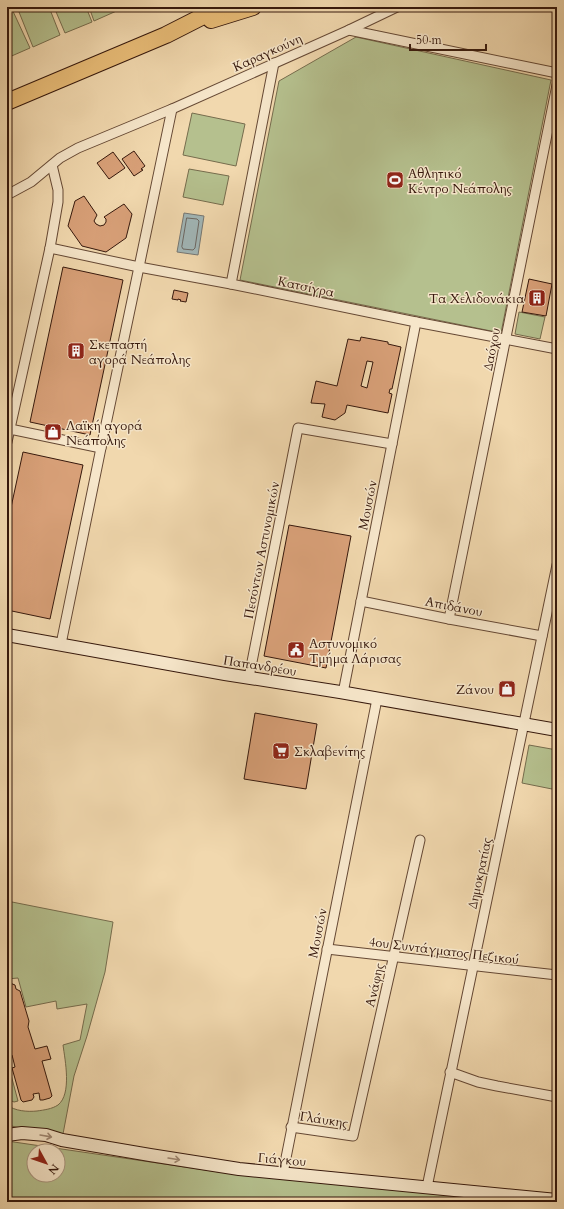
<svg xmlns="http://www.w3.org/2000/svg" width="564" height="1209" viewBox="0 0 564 1209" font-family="Cardo,serif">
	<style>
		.green { fill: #b5c08e; stroke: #766c4d; fill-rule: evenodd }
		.water { fill: #a1b6b7; stroke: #767773 }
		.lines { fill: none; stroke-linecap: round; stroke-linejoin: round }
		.shore { stroke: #6c6762; stroke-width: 1 }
		.building { fill: #d8a078; stroke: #36180c; fill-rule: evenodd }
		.street-casing { stroke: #654834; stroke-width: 11 }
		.secondary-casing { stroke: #36180c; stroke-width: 14 }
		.highway-casing { stroke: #36180c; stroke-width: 18 }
		.street { stroke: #f6e6ca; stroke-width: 9 }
		.secondary { stroke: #f6e6ca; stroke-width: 12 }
		.highway { stroke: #e8bc77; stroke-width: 16 }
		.oneway { stroke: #a08974 }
		.labels { text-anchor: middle; stroke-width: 3; stroke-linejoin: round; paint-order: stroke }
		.street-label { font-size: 13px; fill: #36180c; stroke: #f6e6ca }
		.poi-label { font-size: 13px; fill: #36180c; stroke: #f6e6ca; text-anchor: start }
	</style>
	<rect width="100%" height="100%" fill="#f1d8ae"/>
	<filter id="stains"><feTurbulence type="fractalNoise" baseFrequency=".005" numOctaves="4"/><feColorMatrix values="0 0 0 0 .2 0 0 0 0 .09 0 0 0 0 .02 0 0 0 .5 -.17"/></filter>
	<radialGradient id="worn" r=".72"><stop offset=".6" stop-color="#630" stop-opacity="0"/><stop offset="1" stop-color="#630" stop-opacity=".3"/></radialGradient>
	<g class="green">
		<polygon points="7,7 11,7 30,48 7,58"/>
		<polygon points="17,7 49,7 60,35 33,47"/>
		<polygon points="54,7 86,7 92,22 65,33"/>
		<polygon points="89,7 120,7 121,9 94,21"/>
		<polygon points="356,37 551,80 501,333 240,280 279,81"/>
		<polygon points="192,113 245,124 236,166 183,155"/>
		<polygon points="189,169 229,176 223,205 183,197"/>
		<polygon points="519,312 545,317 540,339 515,334"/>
		<polygon points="529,745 557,750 557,790 522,783"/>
		<path d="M7 901 113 922 105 972 87 1036 74 1076 63 1134 34 1131 7 1125V1105C15 1111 27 1112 37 1111 44 1110 52 1109 58 1105 72 1094 65 1060 63 1045L80 1040 87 1004 57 1009 56 1001 26 1007 18 978 7 979Z"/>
		<polygon points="7,1071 10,1071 18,1101 14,1102 7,1099"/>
		<path d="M7 1141 219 1172 263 1176 509 1202H7ZM34 1151H58V1175H34Z"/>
	</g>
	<polygon class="water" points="184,213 204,216 198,255 177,252"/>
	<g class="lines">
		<polygon class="shore" points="187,218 197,219 199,221 195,248 193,250 183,249 182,247"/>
	</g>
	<g class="building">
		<polygon points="134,151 145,166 141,169 143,170 134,176 122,159"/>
		<polygon points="113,152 125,168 109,179 97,163"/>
		<polygon points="84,196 97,215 94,221 96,224 100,226 104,225 106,222 106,219 104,217 124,204 132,214 126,238 106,252 82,246 68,226 75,201"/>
		<polygon points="63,267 123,280 90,435 30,422"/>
		<polygon points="529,279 552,284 546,316 522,312"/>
		<polygon points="174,290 188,293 186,302 180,301 181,300 178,299 178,300 172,299"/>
		<path d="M361 337 388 342V344L401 347 392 389H390L389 393 392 394 388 413 347 405 345 413 335 420 322 417 325 404 311 403 316 381 337 386 348 339 360 341ZM367 361 373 362 367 388 361 386Z"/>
		<polygon points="23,452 83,465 50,619 7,610 7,526"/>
		<polygon points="289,525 351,536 326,668 264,656"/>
		<polygon points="255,713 317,724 306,789 244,779"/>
		<polygon points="10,983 15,985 16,989 20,991 29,1021 28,1027 35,1049 47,1046 51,1059 42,1061 52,1096 50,1098 43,1100 40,1100 39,1093 33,1094 34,1097 32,1100 23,1102 21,1100 12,1068 15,1067 12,1055 7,1056 7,988 9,987"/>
	</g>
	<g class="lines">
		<defs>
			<g id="street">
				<polyline points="349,30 557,73"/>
				<polyline points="7,195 31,182 60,158 78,148 172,109 349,30 397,7"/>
				<polyline points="50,248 139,267 231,284 416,322 557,349"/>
				<polyline points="231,284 274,63"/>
				<polyline points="10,429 101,448"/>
				<polyline points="7,442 50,248 58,202 58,190 52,165"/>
				<polyline points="361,601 449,619 542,636"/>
				<polyline points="449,619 557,85"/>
				<polyline points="61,644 101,448 139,267 172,109"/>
				<polyline points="249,677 298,428 392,444"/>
				<polyline points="343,693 416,322"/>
				<polyline points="327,949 557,975"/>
				<polyline points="450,1072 478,1082 497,1086 557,1097"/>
				<polyline points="291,1127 353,1136 420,840"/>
				<polyline points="283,1173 377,699"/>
				<path d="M427 1187C469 979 514 772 557 565"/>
			</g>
			<g id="secondary">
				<polyline points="7,635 225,674 340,692 557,730"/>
				<polyline points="7,1135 22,1133 46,1135 62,1140 150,1155 239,1169 557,1200"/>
			</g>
			<g id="highway">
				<polyline points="211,20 253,7"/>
				<polyline points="7,102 166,35 221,7"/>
			</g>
		</defs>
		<use href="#street" class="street-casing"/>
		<use href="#secondary" class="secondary-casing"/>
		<use href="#highway" class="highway-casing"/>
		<use href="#street" class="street"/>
		<use href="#secondary" class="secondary"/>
		<use href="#highway" class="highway"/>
	</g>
	<defs><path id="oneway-shaft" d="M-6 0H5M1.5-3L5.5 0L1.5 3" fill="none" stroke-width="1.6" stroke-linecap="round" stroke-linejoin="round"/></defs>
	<g class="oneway">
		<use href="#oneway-shaft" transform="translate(46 1136) rotate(10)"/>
		<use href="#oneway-shaft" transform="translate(174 1159) rotate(9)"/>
	</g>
	<defs>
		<symbol id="stadium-square" viewBox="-11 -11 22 22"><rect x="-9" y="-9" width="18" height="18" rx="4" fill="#8f2418" stroke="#f6e6ca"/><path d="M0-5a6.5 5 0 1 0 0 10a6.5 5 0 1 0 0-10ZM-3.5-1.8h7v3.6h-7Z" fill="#fff"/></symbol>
		<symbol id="building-square" viewBox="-11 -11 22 22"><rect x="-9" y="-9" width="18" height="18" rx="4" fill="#8f2418" stroke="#f6e6ca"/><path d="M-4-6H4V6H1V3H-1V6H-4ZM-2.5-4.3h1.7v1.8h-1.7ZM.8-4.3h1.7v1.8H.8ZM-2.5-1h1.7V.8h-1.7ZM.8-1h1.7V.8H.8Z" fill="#fff"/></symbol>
		<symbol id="shop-square" viewBox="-11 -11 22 22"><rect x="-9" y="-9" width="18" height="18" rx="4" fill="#8f2418" stroke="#f6e6ca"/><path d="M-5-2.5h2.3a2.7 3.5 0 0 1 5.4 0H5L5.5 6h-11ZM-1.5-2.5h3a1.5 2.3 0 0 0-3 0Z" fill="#fff"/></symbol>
		<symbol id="civic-square" viewBox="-11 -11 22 22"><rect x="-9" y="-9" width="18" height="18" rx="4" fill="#8f2418" stroke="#f6e6ca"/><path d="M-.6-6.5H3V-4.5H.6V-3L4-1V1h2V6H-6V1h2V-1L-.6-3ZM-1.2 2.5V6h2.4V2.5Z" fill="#fff"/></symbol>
		<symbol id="supermarket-square" viewBox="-11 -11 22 22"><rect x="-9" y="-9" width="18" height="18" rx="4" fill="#8f2418" stroke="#f6e6ca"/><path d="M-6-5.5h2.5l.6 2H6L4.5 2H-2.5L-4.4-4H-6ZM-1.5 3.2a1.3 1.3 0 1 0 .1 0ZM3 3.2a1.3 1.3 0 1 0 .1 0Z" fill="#fff"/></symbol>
	</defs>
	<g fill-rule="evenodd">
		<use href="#stadium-square" x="385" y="170" width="20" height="20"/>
		<use href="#building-square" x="527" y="288" width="20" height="20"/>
		<use href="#building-square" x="66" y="341" width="20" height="20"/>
		<use href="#shop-square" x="43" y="422" width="20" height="20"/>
		<use href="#civic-square" x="286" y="640" width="20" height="20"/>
		<use href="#shop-square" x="497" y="679" width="20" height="20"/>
		<use href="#supermarket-square" x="271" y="741" width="20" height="20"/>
	</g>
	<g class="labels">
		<g class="street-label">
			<text transform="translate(267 52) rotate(-24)" y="5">Καραγκούνη</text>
			<text transform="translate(306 286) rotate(12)" y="5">Κατσίγρα</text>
			<text transform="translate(491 349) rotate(-79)" y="5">Δαόχου</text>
			<text transform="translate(367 505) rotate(-79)" y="5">Μουσών</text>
			<text transform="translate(261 550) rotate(-79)" y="5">Πεσόντων Αστυνομικών</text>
			<text transform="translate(454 606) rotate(11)" y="5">Απιδάνου</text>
			<text transform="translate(260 665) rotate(9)" y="5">Παπανδρέου</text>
			<text transform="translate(479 873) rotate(-78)" y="5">Δημοκρατίας</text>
			<text transform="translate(317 933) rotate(-79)" y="5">Μουσών</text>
			<text transform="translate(444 950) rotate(7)" y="5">4ου Συντάγματος Πεζικού</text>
			<text transform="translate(374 985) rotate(-77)" y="5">Ανάφης</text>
			<text transform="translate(324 1119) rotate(9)" y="5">Γλάυκης</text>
			<text transform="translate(282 1159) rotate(5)" y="5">Γιάγκου</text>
		</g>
		<g class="poi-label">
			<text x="408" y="178">Αθλητικό<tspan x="408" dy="15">Κέντρο Νεάπολης</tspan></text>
			<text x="524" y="303" text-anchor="end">Τα Χελιδονάκια</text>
			<text x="89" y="349">Σκεπαστή<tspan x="89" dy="15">αγορά Νεάπολης</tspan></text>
			<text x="66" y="430">Λαϊκή αγορά<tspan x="66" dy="15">Νεάπολης</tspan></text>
			<text x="309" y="648">Αστυνομικό<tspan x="309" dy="15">Τμήμα Λάρισας</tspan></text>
			<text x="494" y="694" text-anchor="end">Ζάνου</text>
			<text x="294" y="756">Σκλαβενίτης</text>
		</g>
	</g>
	<rect width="564" height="1209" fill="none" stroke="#f1d8ae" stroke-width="24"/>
	<rect x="8" y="8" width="548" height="1193" fill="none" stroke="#36180c" stroke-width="2"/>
	<rect x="12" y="12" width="540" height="1185" fill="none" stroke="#36180c"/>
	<g transform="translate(46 1163) rotate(130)"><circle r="19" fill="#f6e6ca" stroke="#a9947e"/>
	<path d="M0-3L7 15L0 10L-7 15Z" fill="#8f2418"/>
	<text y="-6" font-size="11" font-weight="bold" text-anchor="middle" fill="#36180c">N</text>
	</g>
	<path d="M410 44v6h76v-6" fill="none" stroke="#36180c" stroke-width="2"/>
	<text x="416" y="44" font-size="12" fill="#36180c" stroke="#f6e6ca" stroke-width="3" paint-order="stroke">50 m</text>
	<rect width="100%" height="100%" filter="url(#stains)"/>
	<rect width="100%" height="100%" fill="url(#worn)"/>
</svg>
